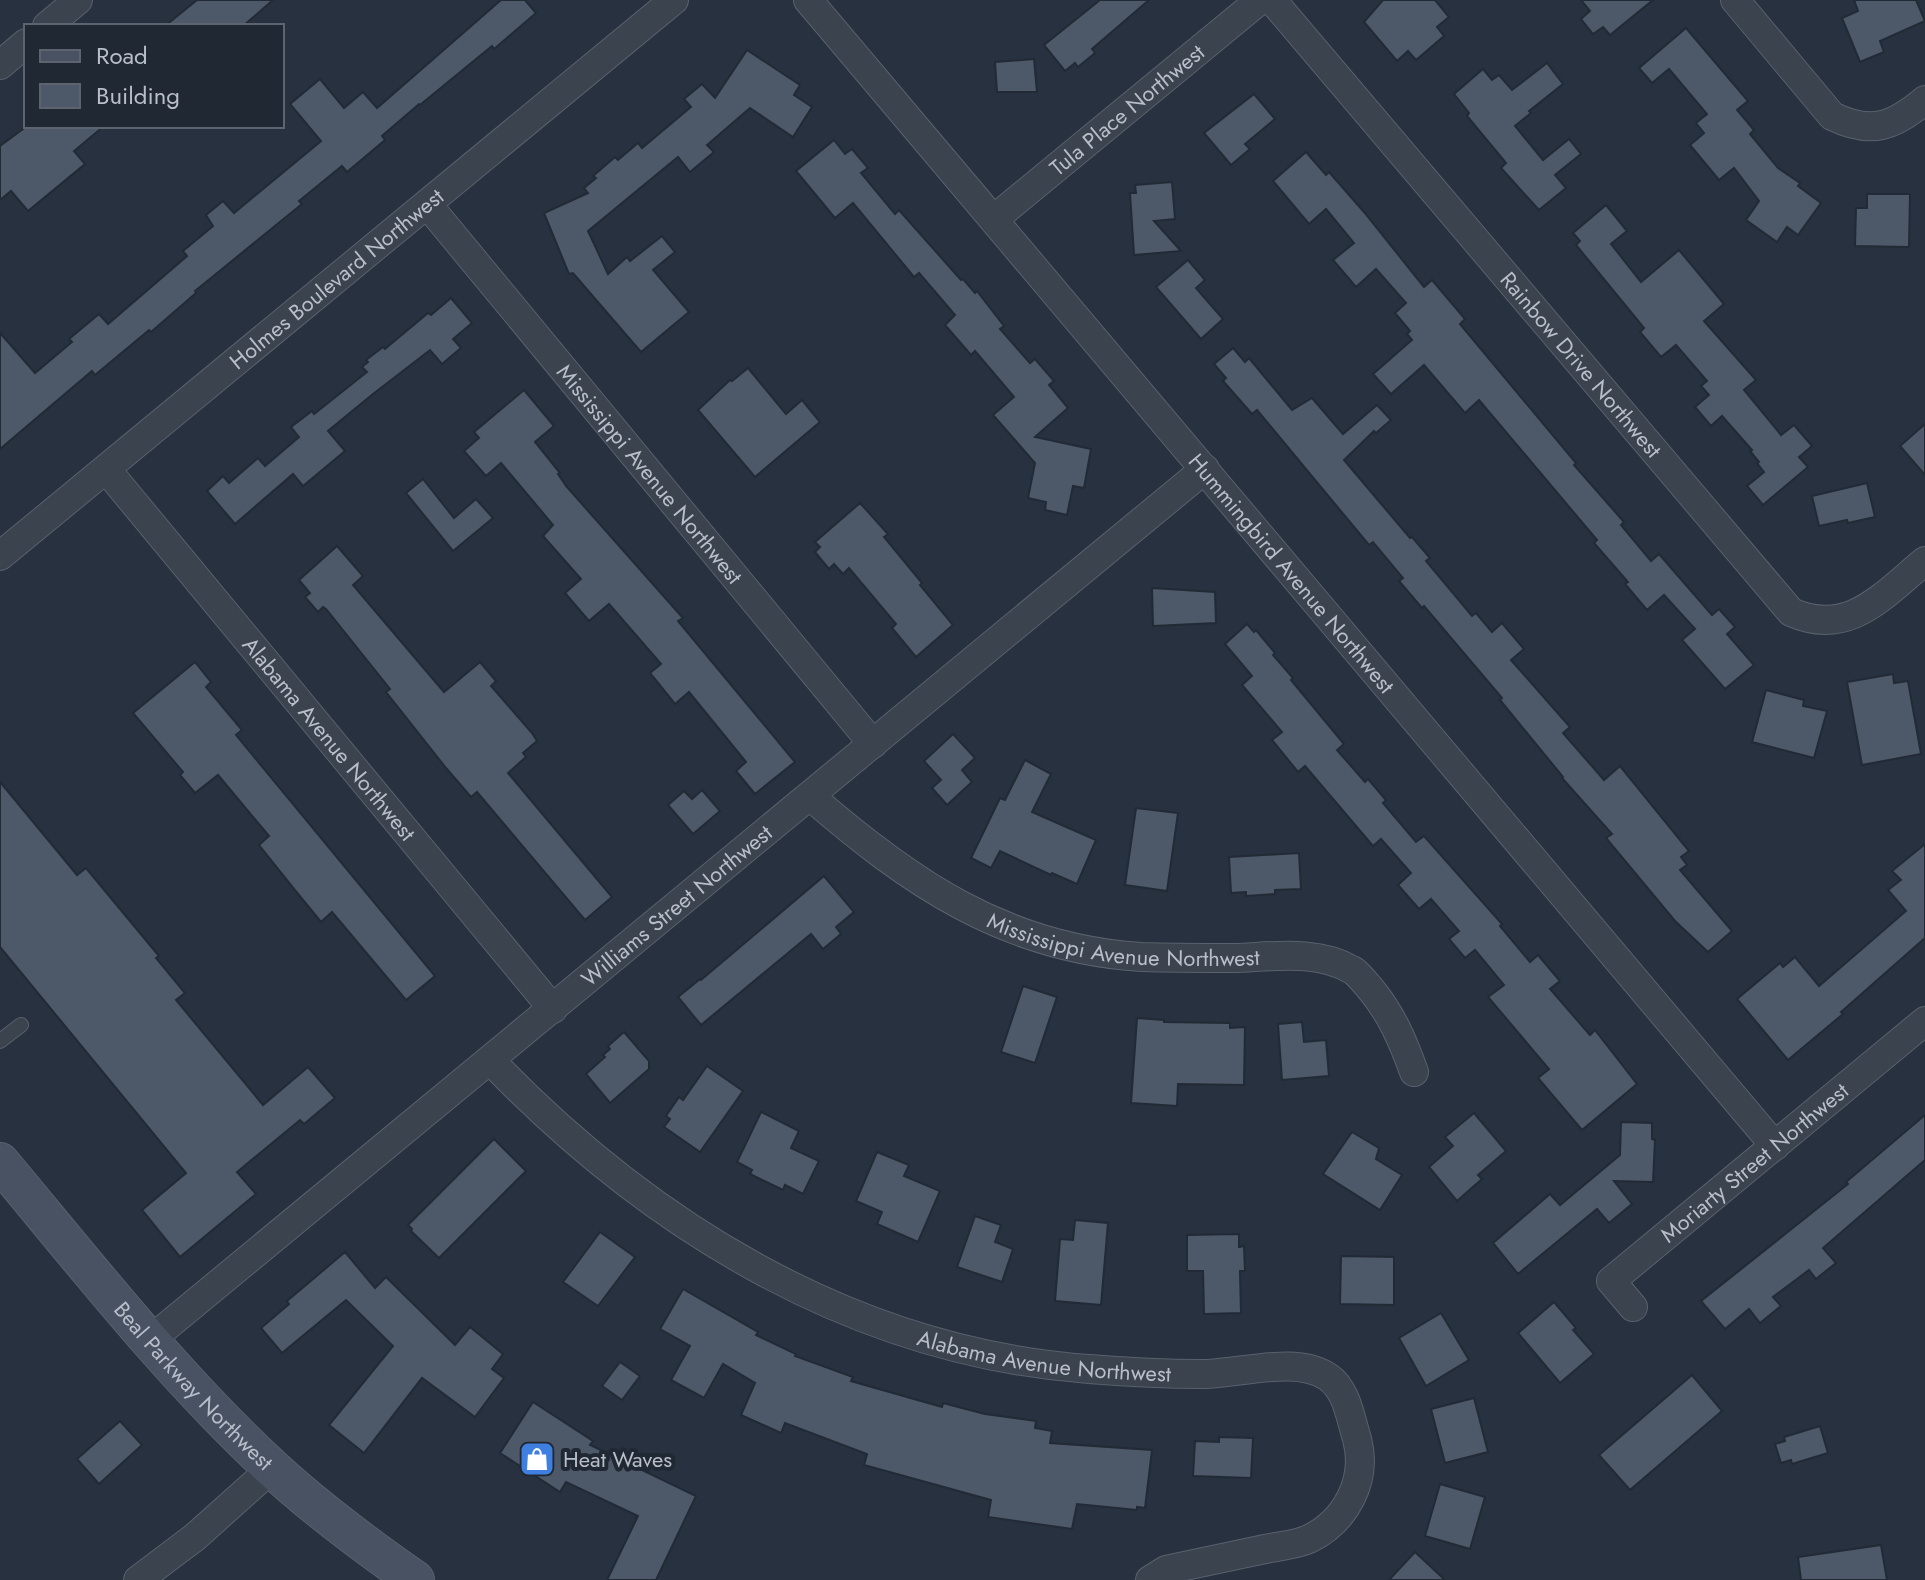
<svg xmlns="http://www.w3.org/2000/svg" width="1925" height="1580" viewBox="0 0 1925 1580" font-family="Jost,sans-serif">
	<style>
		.building { fill: #4d5868; stroke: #222a36; stroke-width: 2 }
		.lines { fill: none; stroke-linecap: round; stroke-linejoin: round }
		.service-casing { stroke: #59616d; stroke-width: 16 }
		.minor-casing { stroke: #59616d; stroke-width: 30 }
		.secondary-casing { stroke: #59616d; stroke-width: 40 }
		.service { stroke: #3b434f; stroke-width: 14 }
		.minor { stroke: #3b434f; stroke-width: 28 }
		.secondary { stroke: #495262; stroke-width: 38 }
		.labels { text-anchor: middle; stroke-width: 8; stroke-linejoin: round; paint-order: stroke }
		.street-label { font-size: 22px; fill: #b8beca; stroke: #202834 }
		.poi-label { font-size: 22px; fill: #b8beca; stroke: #202834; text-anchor: start }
	</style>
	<rect width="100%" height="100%" fill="#27313f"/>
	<g class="building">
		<polygon points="197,0 273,0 243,26 165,26"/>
		<polygon points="501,0 525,0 536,13 494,49 492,46 420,105 419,104 382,136 385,140 347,172 342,166 299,201 302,204 195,291 196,293 151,332 149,330 95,375 92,371 0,449 0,333 35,373 72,342 69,339 99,314 108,324 187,256 183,251 213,226 206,215 223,201 234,213 321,141 290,104 320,79 344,108 363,92 377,108"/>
		<polygon points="1100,0 1149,0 1092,49 1095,53 1078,67 1075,63 1065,71 1044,45"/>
		<polygon points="1383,0 1435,0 1449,17 1437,27 1444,36 1416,60 1408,51 1397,61 1364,22"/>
		<polygon points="1581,0 1653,0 1610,35 1603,27 1593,34 1581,19 1590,11"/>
		<polygon points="1854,0 1916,0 1925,21 1880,41 1884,52 1860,62 1842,18 1858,11"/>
		<polygon points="1686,28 1748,101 1737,110 1754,130 1750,134 1778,168 1800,183 1798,186 1821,203 1798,235 1787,227 1777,242 1746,220 1759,201 1734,168 1719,180 1690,145 1704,133 1696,123 1707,114 1669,69 1652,83 1639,68"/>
		<polygon points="747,50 800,85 794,95 812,107 793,137 750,108 707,145 714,152 690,172 678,157 588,231 608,274 627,257 630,261 662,236 675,252 653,270 689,312 641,352 573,273 569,274 544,213 588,193 584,188 596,178 593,176 615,157 618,160 638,143 642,148 691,107 684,99 702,84 715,98"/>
		<polygon points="1034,59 1037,92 997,92 995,62"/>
		<polygon points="1547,63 1563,84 1529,111 1531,113 1515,126 1543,160 1569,139 1581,154 1555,175 1566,188 1539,210 1501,168 1506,163 1467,116 1469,113 1454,94 1483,69 1492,80 1499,75 1512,90"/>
		<polygon points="1254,94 1275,119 1245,144 1250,149 1231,165 1204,133"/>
		<polygon points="27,126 104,126 74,151 85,164 28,211 11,191 0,200 0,146"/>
		<polygon points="834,140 845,154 852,149 868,168 861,173 895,214 899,210 961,280 963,279 975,293 977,291 1004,326 1000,329 1030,363 1035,359 1054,381 1049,385 1068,408 1035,437 1091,449 1084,488 1073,486 1067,515 1045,510 1046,502 1028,498 1035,463 993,415 1014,397 975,351 971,355 945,325 955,315 919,273 914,277 853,203 835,218 796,171"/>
		<polygon points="1306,152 1326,175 1329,172 1364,212 1424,287 1432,280 1465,319 1460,324 1576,463 1574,465 1624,522 1621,525 1651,561 1659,554 1712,615 1719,609 1735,627 1727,634 1754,665 1725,689 1682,640 1695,629 1664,595 1647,610 1625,584 1628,582 1594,543 1597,540 1479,400 1465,413 1424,365 1391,394 1373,374 1412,340 1407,334 1410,331 1395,313 1406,303 1376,269 1356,287 1333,260 1354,243 1326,209 1309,224 1273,181"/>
		<polygon points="1172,182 1175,219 1154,221 1181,251 1134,255 1130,193 1136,193 1135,185"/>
		<polygon points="1867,194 1910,194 1909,247 1855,246 1856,208 1867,208"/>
		<polygon points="1606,205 1627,231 1611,244 1641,282 1679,250 1724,304 1704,321 1756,380 1744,390 1781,435 1794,425 1812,446 1799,457 1808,467 1763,505 1747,486 1764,472 1757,463 1759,462 1750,451 1752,450 1722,416 1711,426 1695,407 1709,395 1701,386 1707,381 1676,345 1661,357 1640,332 1644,328 1576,245 1580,241 1573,233"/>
		<polygon points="1188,260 1205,280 1196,288 1223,319 1201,339 1156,287"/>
		<polygon points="451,298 472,323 453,339 461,348 442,364 430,350 373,394 328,431 345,451 303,486 293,474 235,524 207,491 223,476 229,483 258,458 265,466 299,437 291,427 312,411 314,414 367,372 362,367 368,362 366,360 383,347 385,349 428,313 431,315"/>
		<polygon points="1233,348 1245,362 1249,358 1292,410 1312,398 1343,434 1377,405 1391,420 1376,433 1374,431 1344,460 1410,538 1412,537 1430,558 1426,561 1472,616 1476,613 1492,632 1502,623 1524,649 1511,660 1570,727 1563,733 1604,780 1620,766 1689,851 1681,857 1687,865 1680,870 1732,931 1708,952 1675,921 1606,838 1612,834 1562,778 1563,777 1500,700 1502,698 1424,606 1422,608 1399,581 1403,578 1373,542 1369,545 1257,410 1252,414 1223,381 1226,378 1214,364"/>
		<polygon points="748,368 786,414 802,400 820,422 755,477 698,410 730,380 732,381"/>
		<polygon points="524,390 554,426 535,442 560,473 558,474 566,486 683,618 678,621 795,762 755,794 736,771 746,762 689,692 675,704 650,673 661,664 609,604 589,621 565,593 581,579 543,536 553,525 501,463 486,476 464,451 479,438 474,432"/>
		<polygon points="1925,424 1925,475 1900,446"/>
		<polygon points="423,479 454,518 476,499 493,518 453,551 406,493"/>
		<polygon points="1867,483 1875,517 1848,523 1847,520 1819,526 1812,496"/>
		<polygon points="860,503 888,534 884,537 922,583 920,585 953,625 916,657 892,628 896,624 849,568 843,574 834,564 829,569 815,552 820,547 815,542"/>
		<polygon points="337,546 363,576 353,585 444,692 480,662 496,681 491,686 532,733 537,741 523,753 526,757 508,773 612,897 585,920 477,792 471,797 446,768 386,692 390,689 326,609 323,607 318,612 305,597 310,593 299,580"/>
		<polygon points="1152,588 1215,592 1216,623 1153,626"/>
		<polygon points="1247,624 1254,632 1256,630 1275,653 1273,655 1293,678 1291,680 1344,744 1337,750 1365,782 1368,779 1386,800 1383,803 1416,842 1424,836 1502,924 1500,926 1530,962 1538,955 1560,981 1550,989 1590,1035 1595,1030 1637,1084 1582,1130 1538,1078 1549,1069 1488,997 1504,985 1475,950 1465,958 1449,939 1459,931 1431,899 1419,909 1398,885 1411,873 1381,839 1373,846 1305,766 1298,772 1272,740 1282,732 1242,685 1252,676 1225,644"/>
		<polygon points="195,662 211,682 206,687 242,730 236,735 435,976 406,1000 332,912 321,922 294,889 259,845 269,836 218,775 195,793 180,775 183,772 133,713"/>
		<polygon points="1893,674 1894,683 1908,681 1921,754 1862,765 1847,682"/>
		<polygon points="1766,690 1804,700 1803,706 1827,711 1814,758 1752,742"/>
		<polygon points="953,734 975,758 962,770 972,782 947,805 932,788 941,780 924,761"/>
		<polygon points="1025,760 1051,774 1032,812 1096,840 1077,884 1052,873 1051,875 1000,851 991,868 971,858 1000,798 1005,800"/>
		<polygon points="0,782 77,875 86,868 159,956 156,958 185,993 176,1000 263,1105 308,1067 335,1098 304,1124 300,1120 237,1172 256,1194 180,1257 142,1210 186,1173 0,947"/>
		<polygon points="702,790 720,811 693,834 668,805 684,791 692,799"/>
		<polygon points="1136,808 1178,813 1167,891 1125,885"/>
		<polygon points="1925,844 1925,938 1841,1012 1843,1014 1788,1060 1737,999 1780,963 1783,967 1795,957 1819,986 1906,911 1888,890 1901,880 1892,871"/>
		<polygon points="1299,853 1301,889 1275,890 1275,894 1246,896 1246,892 1231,893 1229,857"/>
		<polygon points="824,876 854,912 836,927 841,934 823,949 811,934 701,1025 678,997 700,979 701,980"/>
		<polygon points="1023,986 1057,997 1035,1063 1001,1052"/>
		<polygon points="1137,1018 1164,1020 1164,1022 1230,1023 1230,1028 1245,1027 1244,1085 1178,1084 1177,1106 1131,1103"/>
		<polygon points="1302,1022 1304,1042 1326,1040 1329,1076 1282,1080 1278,1024"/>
		<polygon points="624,1032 649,1061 649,1069 610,1103 586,1074 605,1057 603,1055 610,1049 608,1046"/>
		<polygon points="707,1066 743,1091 700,1152 664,1127 670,1119 666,1116 679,1097 683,1100"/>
		<polygon points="761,1112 799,1131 791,1148 819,1161 803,1194 785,1185 783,1190 750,1174 752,1170 737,1162"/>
		<polygon points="1474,1113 1506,1151 1478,1175 1482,1179 1457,1201 1429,1167 1453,1146 1445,1137"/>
		<polygon points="1925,1115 1925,1160 1823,1248 1836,1263 1816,1279 1809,1270 1773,1297 1781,1306 1760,1323 1749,1309 1725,1329 1701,1301 1848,1184 1846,1182"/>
		<polygon points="1621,1122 1652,1123 1652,1139 1655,1140 1653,1182 1614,1181 1632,1204 1609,1223 1597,1209 1518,1274 1493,1243 1550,1194 1560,1205 1620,1155"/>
		<polygon points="1352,1132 1379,1148 1376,1159 1402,1175 1380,1210 1323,1174"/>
		<polygon points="494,1139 526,1171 439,1258 411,1231 412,1229 408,1225"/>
		<polygon points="877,1152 909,1165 904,1176 940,1191 918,1242 877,1224 882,1212 856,1201"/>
		<polygon points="975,1216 1001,1225 995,1242 1013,1249 1002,1282 957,1267"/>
		<polygon points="1075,1220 1108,1223 1101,1305 1055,1301 1060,1239 1073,1240"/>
		<polygon points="600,1232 635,1257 598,1306 563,1282"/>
		<polygon points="1239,1234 1239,1247 1244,1246 1245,1271 1240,1271 1241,1313 1204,1314 1203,1271 1187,1271 1187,1235"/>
		<polygon points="345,1252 375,1288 386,1277 455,1345 470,1327 503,1354 492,1369 504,1378 475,1417 422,1378 364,1453 329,1425 393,1346 346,1300 282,1353 261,1328 289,1304 287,1301"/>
		<polygon points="1341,1256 1394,1257 1394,1305 1340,1304"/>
		<polygon points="683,1289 758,1332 756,1335 796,1354 795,1356 853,1377 851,1381 942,1407 943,1403 985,1414 1036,1421 1035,1428 1052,1431 1050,1443 1152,1450 1145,1508 1137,1507 1137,1510 1077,1504 1072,1529 988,1517 991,1500 864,1465 867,1454 785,1423 781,1433 741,1415 755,1383 723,1364 704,1398 671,1380 690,1346 660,1329"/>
		<polygon points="1554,1302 1576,1328 1573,1330 1594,1354 1560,1383 1518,1333"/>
		<polygon points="1441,1313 1469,1360 1426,1386 1399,1338"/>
		<polygon points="620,1362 640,1376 622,1400 602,1386"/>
		<polygon points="1692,1375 1722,1411 1630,1490 1599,1455"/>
		<polygon points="1474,1398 1488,1452 1445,1463 1431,1409"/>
		<polygon points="533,1402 593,1441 590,1445 696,1496 656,1580 607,1580 638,1516 566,1482 560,1492 500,1453"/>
		<polygon points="120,1421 142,1445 99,1484 77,1459"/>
		<polygon points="1820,1426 1828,1453 1792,1464 1791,1460 1781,1463 1775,1444 1785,1441 1784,1437"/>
		<polygon points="1219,1437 1253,1438 1251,1478 1193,1476 1195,1441 1219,1442"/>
		<polygon points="1440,1484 1485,1497 1470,1549 1425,1536"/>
		<polygon points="1881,1545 1887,1580 1801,1580 1798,1557"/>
		<polygon points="1415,1552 1445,1580 1389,1580"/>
	</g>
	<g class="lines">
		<defs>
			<polyline id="service" points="0,1041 21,1025"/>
			<g id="minor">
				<path id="s1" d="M808 0 1775 1146"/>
				<path id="s2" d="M1272 0 1791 612C1849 638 1883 595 1925 561"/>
				<path d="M1735 0 1832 116C1871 135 1893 127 1925 100"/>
				<polyline points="47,26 78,0"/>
				<polyline points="0,65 26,43"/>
				<path id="s3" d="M427 204 873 744"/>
				<path id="s4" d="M994 219 1260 0"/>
				<path id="s5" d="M106 469 553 1009"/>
				<path id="s6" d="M0 556 674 0"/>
				<path id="s7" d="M810 796C909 882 1006 949 1142 957 1172 958 1203 958 1233 958 1271 957 1317 949 1352 970 1358 973 1364 982 1369 987 1391 1013 1403 1041 1414 1072"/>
				<path id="s8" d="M491 1061C650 1226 854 1352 1089 1369 1126 1372 1165 1374 1203 1374 1240 1374 1297 1355 1328 1377 1347 1390 1350 1417 1357 1439 1368 1480 1346 1521 1309 1539 1296 1545 1279 1546 1265 1549 1232 1556 1199 1563 1166 1570L1150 1580"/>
				<path id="s9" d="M1633 1307 1611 1281 1925 1021"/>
				<path id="s10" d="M149 1341 1205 469"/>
				<polyline points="138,1580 195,1537 272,1468"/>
			</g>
			<g id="secondary">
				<path id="s11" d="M0 1162C87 1266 171 1374 271 1467 316 1509 365 1545 415 1580"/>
			</g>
		</defs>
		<use href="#service" class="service-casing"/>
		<use href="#minor" class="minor-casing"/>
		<use href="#secondary" class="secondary-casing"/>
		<use href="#service" class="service"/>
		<use href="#minor" class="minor"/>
		<use href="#secondary" class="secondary"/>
	</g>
	<defs>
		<symbol id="shop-square" viewBox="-11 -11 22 22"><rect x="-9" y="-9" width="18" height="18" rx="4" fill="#3f7fe0" stroke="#202834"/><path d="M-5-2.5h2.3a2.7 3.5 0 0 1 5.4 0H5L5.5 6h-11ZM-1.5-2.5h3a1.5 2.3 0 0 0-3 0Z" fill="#fff"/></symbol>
	</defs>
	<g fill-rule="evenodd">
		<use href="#shop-square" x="517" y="1439" width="40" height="40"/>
	</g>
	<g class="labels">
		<g class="street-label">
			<text dy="8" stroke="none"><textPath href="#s4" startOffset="172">Tula Place Northwest</textPath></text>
			<text dy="8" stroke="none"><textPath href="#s6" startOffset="436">Holmes Boulevard Northwest</textPath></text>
			<text dy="8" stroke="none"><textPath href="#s2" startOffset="478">Rainbow Drive Northwest</textPath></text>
			<text dy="8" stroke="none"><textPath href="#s3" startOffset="350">Mississippi Avenue Northwest</textPath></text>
			<text dy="8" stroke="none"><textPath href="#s1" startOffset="750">Hummingbird Avenue Northwest</textPath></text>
			<text dy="8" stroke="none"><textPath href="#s5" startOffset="350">Alabama Avenue Northwest</textPath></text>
			<text dy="8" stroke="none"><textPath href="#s10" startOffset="684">Williams Street Northwest</textPath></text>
			<text dy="8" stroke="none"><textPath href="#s7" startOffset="356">Mississippi Avenue Northwest</textPath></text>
			<text dy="8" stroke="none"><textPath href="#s9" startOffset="220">Moriarty Street Northwest</textPath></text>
			<text dy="8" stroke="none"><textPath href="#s8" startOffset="642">Alabama Avenue Northwest</textPath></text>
			<text dy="8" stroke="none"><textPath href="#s11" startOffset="296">Beal Parkway Northwest</textPath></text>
		</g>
		<g class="poi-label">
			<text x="563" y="1467">Heat Waves</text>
		</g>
	</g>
	<rect x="24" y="24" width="260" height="104" fill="#202834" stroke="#5d6470" stroke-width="2"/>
	<rect x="40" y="50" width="40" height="12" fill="#495262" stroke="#5d6470" stroke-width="2"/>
	<text x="96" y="64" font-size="24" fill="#b8beca">Road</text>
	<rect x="40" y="84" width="40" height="24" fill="#4d5868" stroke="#5d6470" stroke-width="2"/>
	<text x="96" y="104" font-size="24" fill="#b8beca">Building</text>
</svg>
